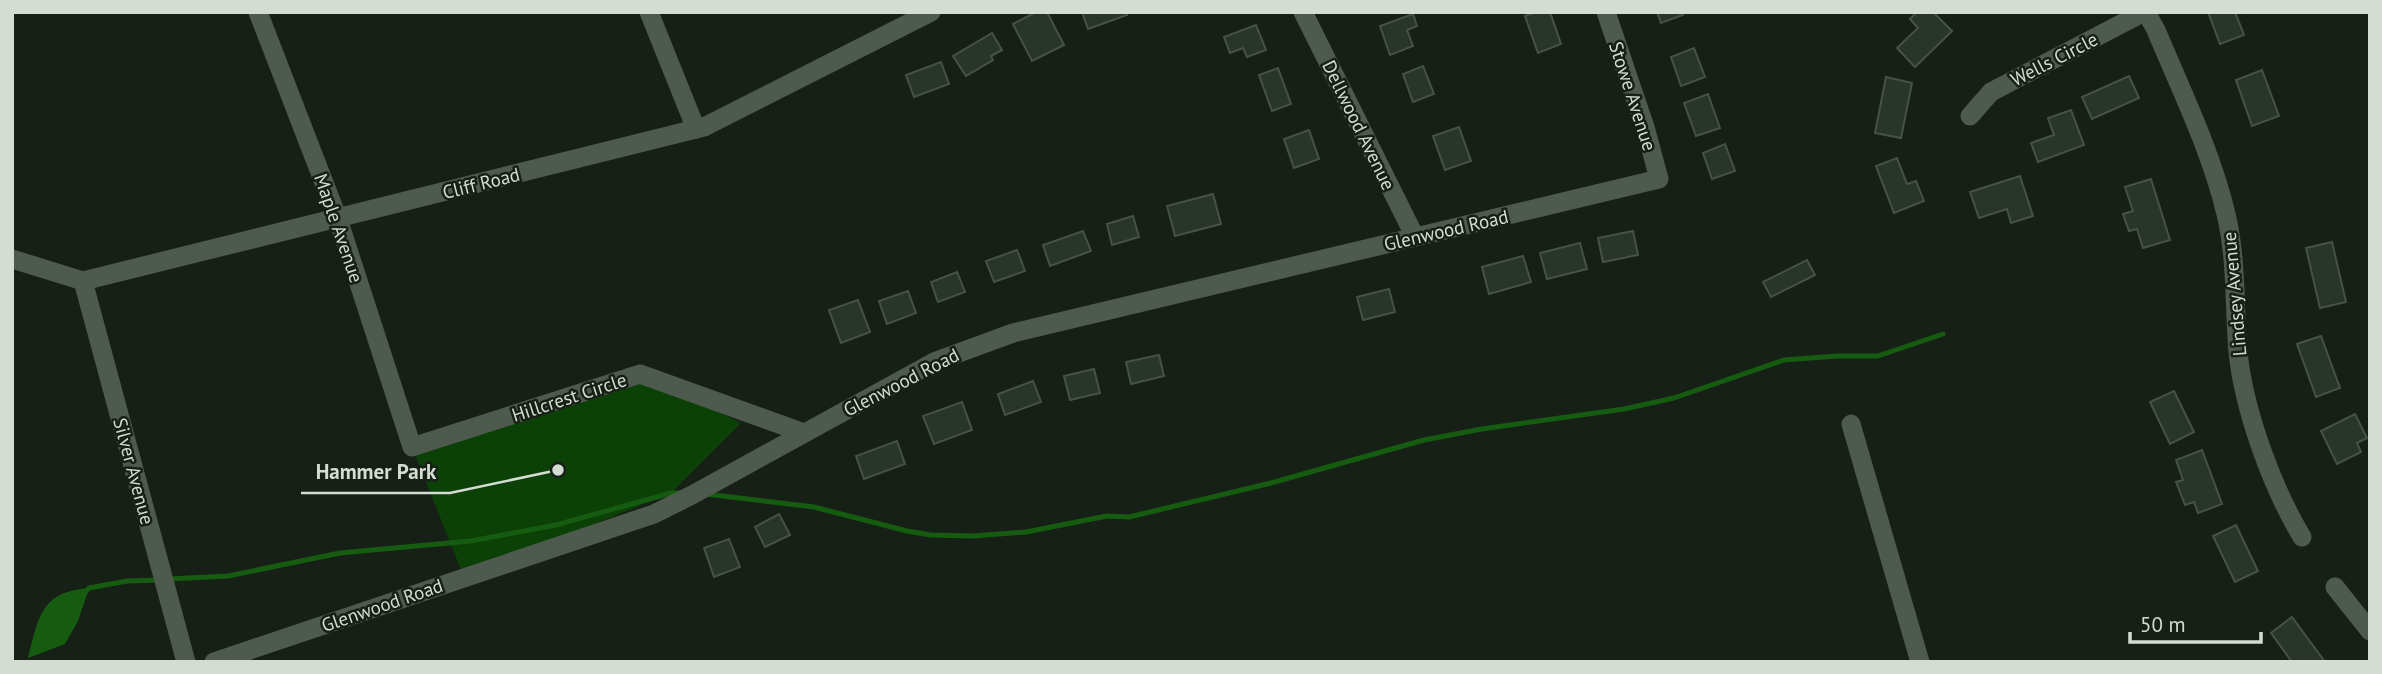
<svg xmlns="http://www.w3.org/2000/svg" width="2382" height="674" viewBox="0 0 2382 674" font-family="'PT Sans',sans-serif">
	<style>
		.green { fill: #0b4007 }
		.water { fill: #165c10 }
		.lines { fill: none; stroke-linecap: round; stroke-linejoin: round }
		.stream { stroke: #165c10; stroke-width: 5 }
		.building { fill: #2a3529; stroke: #475246; stroke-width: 2 }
		.minor { stroke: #4f5a4e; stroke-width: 19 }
		.labels { text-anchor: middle; stroke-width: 5; stroke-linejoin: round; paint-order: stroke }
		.street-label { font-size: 19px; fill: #d5dcd4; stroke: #172016 }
		.leader { fill: none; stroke: #d5dcd4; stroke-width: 2.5 }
		.callout-dot { fill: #d5dcd4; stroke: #172016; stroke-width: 2.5 }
		.callout-label { font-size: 21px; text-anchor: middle; font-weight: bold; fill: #d5dcd4; stroke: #172016; stroke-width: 5; stroke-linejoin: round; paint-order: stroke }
	</style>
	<rect width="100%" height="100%" fill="#172016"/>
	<polygon class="green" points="640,374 741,423 671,493 464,577 412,447"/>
	<path class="water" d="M89 588 78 621 65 644 28 658C39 617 40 592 89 588Z"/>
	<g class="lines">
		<g class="stream">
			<polyline points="706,494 814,507 907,531 931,535 973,536 1026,532 1107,516 1129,517 1271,483 1424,440 1482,429 1624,409 1674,398 1784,360 1837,356 1878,356 1943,334"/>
			<polyline points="169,579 228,576 340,553 471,541 556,525 671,493 679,493"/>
			<polyline points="85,593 89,588 127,581 160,580"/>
		</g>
	</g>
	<g class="building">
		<polygon points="1036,12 1047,12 1064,45 1032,61 1013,24"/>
		<polygon points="1082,12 1126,12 1127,15 1088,29"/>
		<polygon points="1536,12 1550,12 1561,44 1538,53 1525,16"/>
		<polygon points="1657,12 1682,12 1683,15 1661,23"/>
		<polygon points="1917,12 1933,12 1952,31 1915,67 1897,48 1918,28 1910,19"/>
		<polygon points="2208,12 2235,12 2244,35 2220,44"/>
		<polygon points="1413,14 1417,26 1407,30 1413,46 1390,55 1380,26"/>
		<polygon points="1256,25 1266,50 1247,57 1243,48 1230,53 1224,37"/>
		<polygon points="992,33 1002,50 991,56 993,60 966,76 953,56"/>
		<polygon points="1694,48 1705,77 1681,86 1671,57"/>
		<polygon points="941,62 949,84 914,97 906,75"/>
		<polygon points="1423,66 1434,94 1413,102 1403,74"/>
		<polygon points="1278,68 1291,104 1272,111 1259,75"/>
		<polygon points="2262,70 2279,116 2252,126 2236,80"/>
		<polygon points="2129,76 2139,98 2092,119 2082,97"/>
		<polygon points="1886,77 1912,83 1901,138 1875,133"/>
		<polygon points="1708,94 1720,128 1696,136 1684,103"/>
		<polygon points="2071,110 2084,145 2038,162 2031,143 2054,135 2048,118"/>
		<polygon points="1459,127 1471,161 1445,170 1433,136"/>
		<polygon points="1309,130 1319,159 1294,168 1284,139"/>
		<polygon points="1725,144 1735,171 1712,179 1703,153"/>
		<polygon points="1897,158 1907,184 1916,181 1924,201 1894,213 1876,166"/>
		<polygon points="2020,176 2033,216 2011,223 2007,209 1979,218 1970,192"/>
		<polygon points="2151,179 2170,240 2143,248 2137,229 2129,231 2123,214 2133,211 2125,187"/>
		<polygon points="1213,194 1221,224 1175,236 1167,206"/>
		<polygon points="1133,216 1139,237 1112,245 1107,224"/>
		<polygon points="1083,231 1091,251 1050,266 1043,245"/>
		<polygon points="1633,231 1638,255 1603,262 1598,238"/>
		<polygon points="2332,242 2346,302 2320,308 2306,248"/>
		<polygon points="1580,243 1587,269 1547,279 1540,253"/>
		<polygon points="1017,250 1025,271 994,282 986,261"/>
		<polygon points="1523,256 1531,282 1489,294 1482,267"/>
		<polygon points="1807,260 1815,275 1771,297 1763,282"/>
		<polygon points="957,272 965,292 938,302 931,282"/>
		<polygon points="1389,289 1395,312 1363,320 1357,297"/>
		<polygon points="908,291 916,313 887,324 879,301"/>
		<polygon points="858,300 870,332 841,343 829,310"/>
		<polygon points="2321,336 2340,388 2316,397 2297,344"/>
		<polygon points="1159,355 1164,376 1131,384 1126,362"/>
		<polygon points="1094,369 1100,393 1070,400 1064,376"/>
		<polygon points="1033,381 1041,402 1005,415 998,394"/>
		<polygon points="2174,391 2194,432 2170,444 2150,402"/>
		<polygon points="962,402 972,430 934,444 923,416"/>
		<polygon points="2355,414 2367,438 2357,443 2361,452 2337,464 2321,431"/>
		<polygon points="897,441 905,464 864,479 856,456"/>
		<polygon points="2202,450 2222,504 2198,513 2194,502 2185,505 2176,482 2183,480 2176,460"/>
		<polygon points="779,514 790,535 765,547 755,527"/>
		<polygon points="2236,525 2258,571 2235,582 2213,536"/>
		<polygon points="729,539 740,567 714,577 704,548"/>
		<polygon points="2292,617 2325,662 2292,662 2271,633"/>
	</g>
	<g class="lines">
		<g class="minor">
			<polyline points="258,12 338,219 412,447 640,374 804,433"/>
			<polyline points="649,12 696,129"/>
			<polyline points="1303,12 1415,237"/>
			<path d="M2146 12 2156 30C2181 90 2211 151 2226 214 2237 260 2234 306 2238 352 2244 411 2272 487 2302 537"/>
			<polyline points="1970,116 1991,92 2144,12"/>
			<polyline points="12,259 83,281 704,127 931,12"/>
			<polyline points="83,281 186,662"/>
			<polyline points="1851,424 1920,662"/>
			<polyline points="2335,587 2370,631"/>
			<polyline points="214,662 654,514 692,495 934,362 1013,333 1659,179 1645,127 1606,12"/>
		</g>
	</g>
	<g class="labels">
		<g class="street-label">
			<text transform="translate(2054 59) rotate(-27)" y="7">Wells Circle</text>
			<text transform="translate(1633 96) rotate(72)" y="7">Stowe Avenue</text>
			<text transform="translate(1359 125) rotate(64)" y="7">Dellwood Avenue</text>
			<text transform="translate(481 183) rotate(-14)" y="7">Cliff Road</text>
			<text transform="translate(339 228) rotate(71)" y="7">Maple Avenue</text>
			<text transform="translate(1446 230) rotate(-13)" y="7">Glenwood Road</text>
			<text transform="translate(2234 294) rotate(-95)" y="7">Lindsey Avenue</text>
			<text transform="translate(901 382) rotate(-27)" y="7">Glenwood Road</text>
			<text transform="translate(569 397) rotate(-18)" y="7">Hillcrest Circle</text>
			<text transform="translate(134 471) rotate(75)" y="7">Silver Avenue</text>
			<text transform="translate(382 605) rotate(-19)" y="7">Glenwood Road</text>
		</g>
	</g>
	<path class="leader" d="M558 470L450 493H301"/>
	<circle class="callout-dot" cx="558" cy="470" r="7"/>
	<g class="callout-label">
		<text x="376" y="479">Hammer Park</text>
	</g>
	<rect width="2382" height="674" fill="none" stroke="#d5dcd4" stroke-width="28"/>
	<path d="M2130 632v10h131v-10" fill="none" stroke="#d5dcd4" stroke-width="3.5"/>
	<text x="2140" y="632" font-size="21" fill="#d5dcd4" stroke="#172016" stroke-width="5" paint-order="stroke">50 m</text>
</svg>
